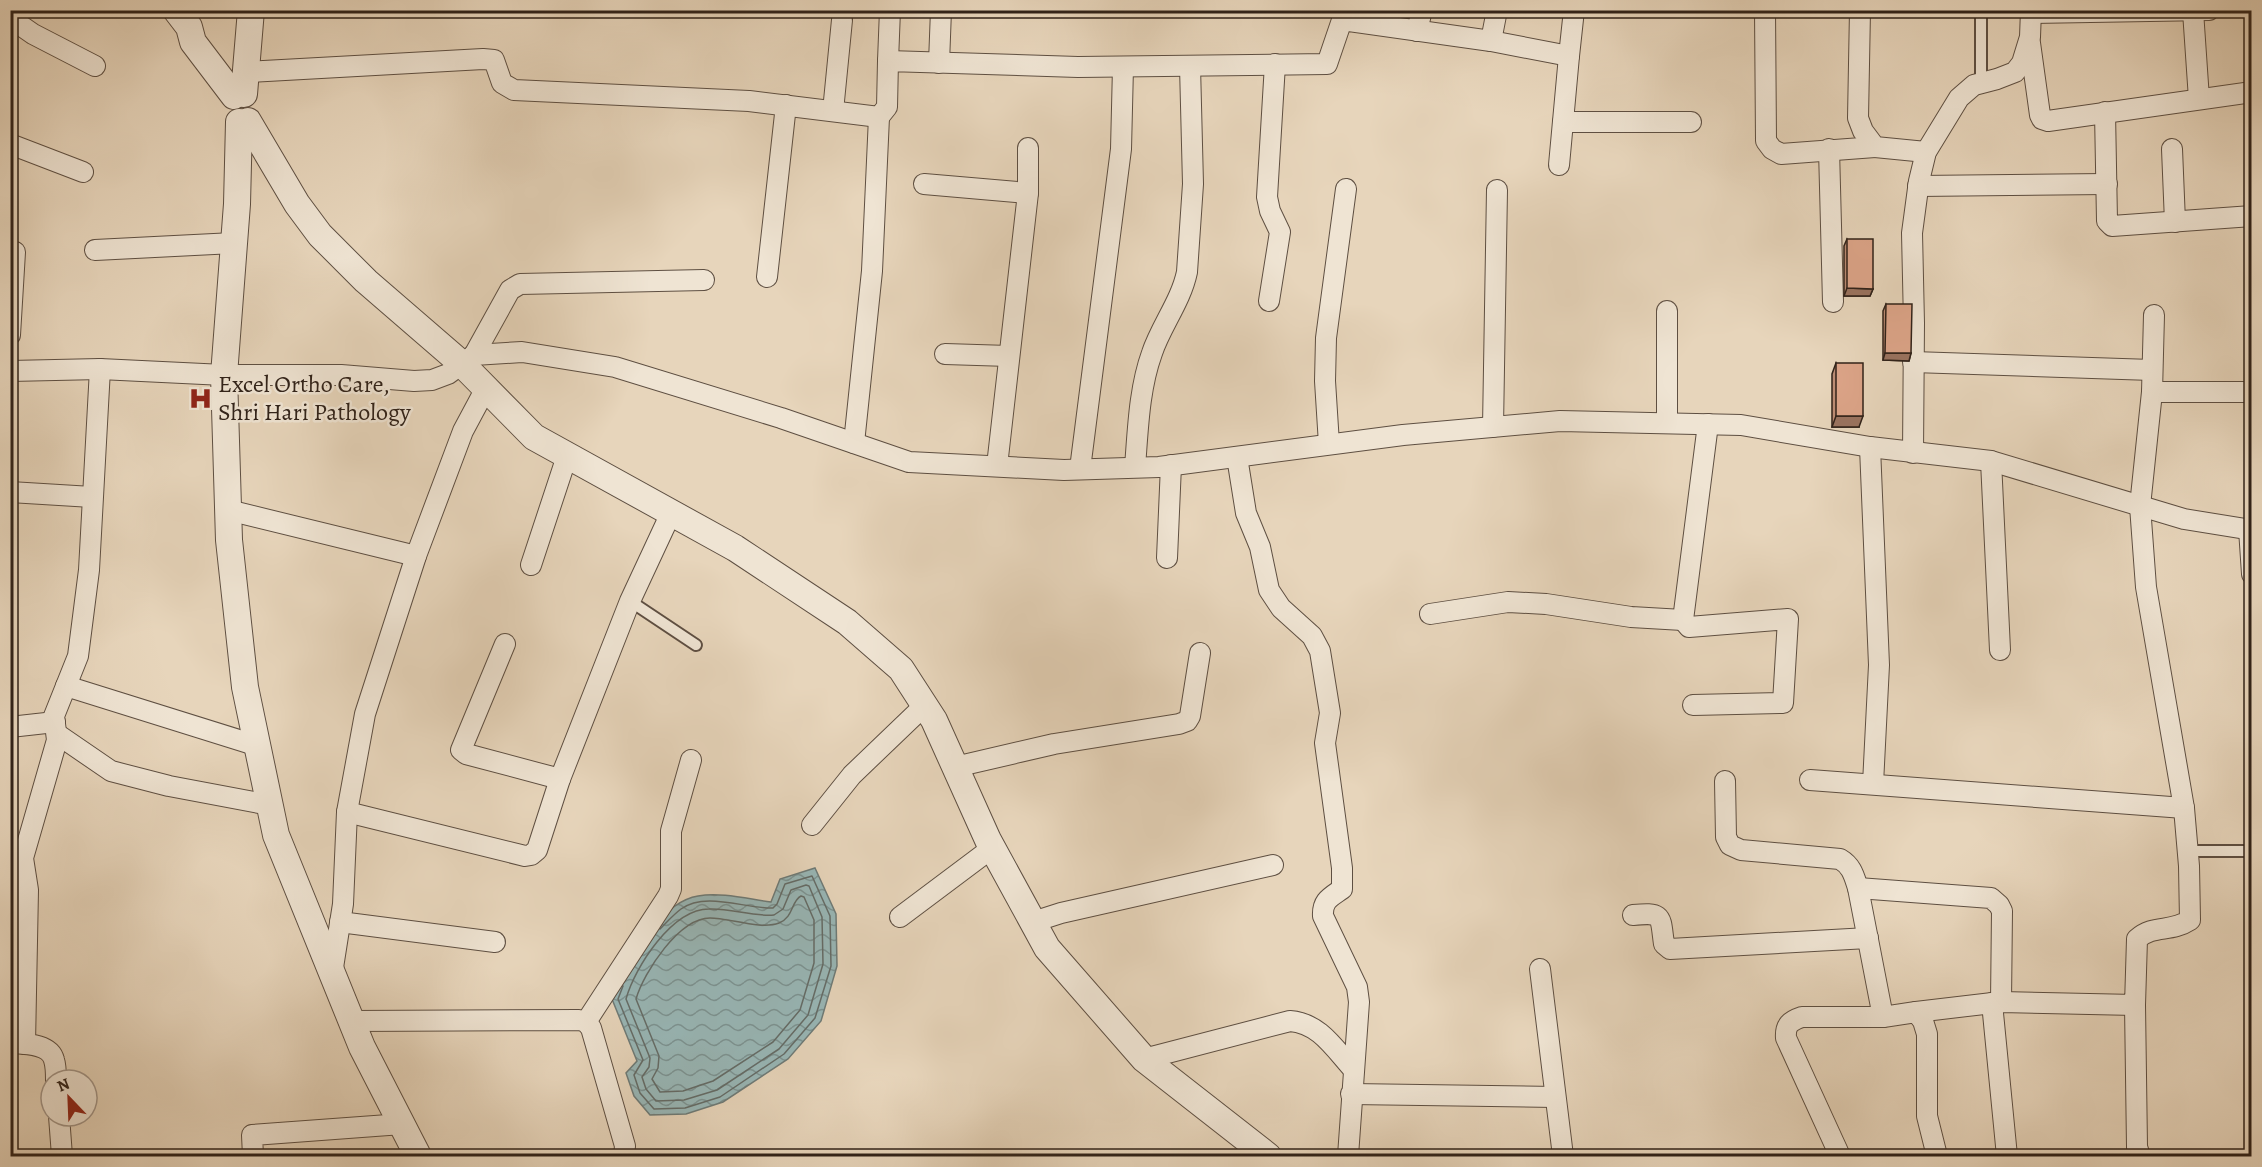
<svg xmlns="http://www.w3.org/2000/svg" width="2262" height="1167" viewBox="0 0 2262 1167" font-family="Alegreya,serif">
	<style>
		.water { fill: url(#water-waves); stroke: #6e7b78; stroke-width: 1.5 }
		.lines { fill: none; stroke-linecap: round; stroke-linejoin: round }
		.shore { stroke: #646c68; stroke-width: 1.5 }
		.service-casing { stroke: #5e4f42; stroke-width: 14 }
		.minor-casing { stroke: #5e4f42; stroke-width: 22 }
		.tertiary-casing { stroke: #5e4f42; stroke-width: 28 }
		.service { stroke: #efe4d3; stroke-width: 10 }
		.minor { stroke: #efe4d3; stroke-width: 20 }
		.tertiary { stroke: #efe4d3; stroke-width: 26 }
		.wall { fill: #bd8d75; stroke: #302219; stroke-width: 1.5 }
		.shaded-wall { fill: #9a735f; stroke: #302219; stroke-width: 1.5 }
		.building { fill: #dca488; stroke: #302219; stroke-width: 1.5 }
		.labels { text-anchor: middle; stroke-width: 5; stroke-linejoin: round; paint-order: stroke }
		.poi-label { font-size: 24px; fill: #302219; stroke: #efe4d3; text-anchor: start }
	</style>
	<defs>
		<pattern id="water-waves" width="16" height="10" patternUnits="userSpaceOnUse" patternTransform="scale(1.5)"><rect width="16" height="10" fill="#98b7b7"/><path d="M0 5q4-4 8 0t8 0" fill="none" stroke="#7c9494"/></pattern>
	</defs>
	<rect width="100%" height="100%" fill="#e7d5bb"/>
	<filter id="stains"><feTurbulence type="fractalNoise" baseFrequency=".00333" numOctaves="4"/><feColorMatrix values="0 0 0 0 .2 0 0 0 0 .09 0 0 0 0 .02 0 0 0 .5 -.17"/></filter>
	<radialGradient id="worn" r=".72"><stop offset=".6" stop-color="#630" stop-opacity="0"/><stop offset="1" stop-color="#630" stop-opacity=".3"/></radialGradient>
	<path class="water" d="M815 868 836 914 837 966 821 1021 788 1059 723 1102 686 1114 650 1115 634 1096 626 1073 637 1061 612 999C631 965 656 903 698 896 721 892 748 899 771 902L780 879Z"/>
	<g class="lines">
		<g class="shore">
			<path d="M806 885 809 886 822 917 823 964 808 1015 779 1049 717 1090 684 1100 656 1101 646 1089 642 1077 649 1067 650 1058 626 999C635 967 672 909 709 909 731 908 752 917 774 915L783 909 791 890Z"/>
			<path d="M801 896 804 897 814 920V963L800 1010 773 1042 713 1081 683 1091 660 1092 652 1079 658 1068 659 1056 636 999C644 972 679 918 710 918 729 918 761 930 779 923 794 917 791 901 801 896Z"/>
			<path d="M623 986 618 999 643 1060 634 1075 640 1093 654 1109 685 1108 720 1097 784 1054 815 1018 831 966 830 916 812 876 785 884 777 904 773 908C745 909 706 891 681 909 673 915 667 922 660 929"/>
		</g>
		<defs>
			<g id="service">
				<polyline points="1981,82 1981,10"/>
				<polyline points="630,601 696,645"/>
				<polyline points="2188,851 2252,851"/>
			</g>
			<g id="minor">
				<polyline points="1765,10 1766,141 1772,149 1781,154 1875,147"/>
				<polyline points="1860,10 1858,118 1863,131 1875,147 1926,152"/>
				<polyline points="2193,11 2199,99"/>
				<polyline points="2031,13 2209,10"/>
				<polyline points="10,18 33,34 95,66"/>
				<polyline points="1417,31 1422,10"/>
				<polyline points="1491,41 1497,10"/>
				<polyline points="2030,43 2040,115 2042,119 2048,121 2252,92"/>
				<polyline points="888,61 890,10"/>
				<polyline points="939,63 941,10"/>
				<polyline points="247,72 483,59 494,60 502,83 514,90 749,101 879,117 887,107 888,61 1078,67 1327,64 1342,20 1491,41 1569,56 1574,10"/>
				<polyline points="833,111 842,20"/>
				<polyline points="2105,112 2107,221 2112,226 2252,216"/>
				<polyline points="1563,122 1691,122"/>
				<polyline points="10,144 83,172"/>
				<polyline points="1829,149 1833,302"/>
				<polyline points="2172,149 2175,222"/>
				<polyline points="1559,165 1569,56"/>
				<polyline points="924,184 1028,193"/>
				<polyline points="1918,186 2107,184"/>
				<polyline points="95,250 234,243"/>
				<polyline points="767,277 786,105"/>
				<polyline points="1269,301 1280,232 1270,211 1267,197 1275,64"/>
				<polyline points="2154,315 2152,392 2252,392"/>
				<polyline points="10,335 15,252"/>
				<polyline points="945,354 1009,356"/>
				<polyline points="474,355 510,290 520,284 704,280"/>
				<polyline points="1913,362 2152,370"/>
				<polyline points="10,371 100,369 224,375 341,375 414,381 432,380 448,374 474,355 522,352 615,367 781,418 909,462 1064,470 1159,467 1403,435 1560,421 1741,425 1870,447 1991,461 2184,519 2252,530"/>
				<polyline points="1667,423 1667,311"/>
				<polyline points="1493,427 1497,190"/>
				<polyline points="854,443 872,271 879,117"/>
				<polyline points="1329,444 1325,381 1326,338 1346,189"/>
				<polyline points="1870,447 1879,665 1873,784"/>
				<polyline points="1913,453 1914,323 1912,233 1919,181 1926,152 1959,98 1974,85 1997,79 2015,72 2022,63 2030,37 2031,10"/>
				<path d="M1237 457 1246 513 1260 547 1269 590 1281 608 1312 636 1320 651 1330 713 1325 743 1342 868V889C1331 897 1322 900 1323 916L1357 987 1359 1002 1348 1156"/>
				<polyline points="1991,461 2000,650"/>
				<polyline points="997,466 1028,193 1028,148"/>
				<path d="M1135 467C1138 429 1139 389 1152 353 1161 326 1181 301 1187 272L1193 184 1190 66"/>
				<polyline points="1080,469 1121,149 1123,67"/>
				<polyline points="10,492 92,497"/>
				<polyline points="228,510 416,556"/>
				<polyline points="2249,529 2252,574"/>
				<polyline points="1167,558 1171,465"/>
				<polyline points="531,565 567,456"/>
				<polyline points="1430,614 1508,602 1546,604 1631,617 1683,620 1708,424"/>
				<polyline points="1683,620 1689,627 1788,619 1783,703 1693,705"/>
				<polyline points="505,644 461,750 466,754 560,779 630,601 671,513"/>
				<polyline points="66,686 258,746"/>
				<polyline points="10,727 55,722"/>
				<polyline points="57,734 111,771 169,786 270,805"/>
				<polyline points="955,767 1054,744 1179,724 1187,721 1190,716 1200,653"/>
				<polyline points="1810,780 2184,808"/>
				<path d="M1725 781 1726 837 1730 845 1741 850 1840 859C1852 866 1854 876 1858 888L1883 1017H1802C1790 1021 1785 1025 1786 1038L1840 1156"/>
				<polyline points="347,812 525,856 531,855 537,850 560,779"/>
				<polyline points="812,825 852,775 924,706"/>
				<polyline points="1858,888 1991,898 1999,905 2002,911 2001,1002"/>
				<path d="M1633 915C1664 912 1660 916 1664 944L1670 949 1868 938"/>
				<polyline points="900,917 992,848"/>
				<polyline points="340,922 495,942"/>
				<polyline points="1033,922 1061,913 1273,865"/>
				<polyline points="1540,969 1563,1156"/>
				<polyline points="332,974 343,904 347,812 365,714 416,556 463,431 486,388"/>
				<polyline points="1992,1003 2007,1156"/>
				<polyline points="2135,1005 2137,1147 2140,1156"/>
				<path d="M1916 1012 2001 1002 2135 1005 2137 939C2154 924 2170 933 2190 920L2189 866 2184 808 2146 587 2140 506 2152 392"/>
				<polyline points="1883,1017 1916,1012 1923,1021 1927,1034 1927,1116 1937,1156"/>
				<polyline points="351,1021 579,1020 586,1022 591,1028 625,1146 624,1156"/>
				<polyline points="586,1022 668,896 671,889 671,831 691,760"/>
				<path d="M10 1043C24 1044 50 1043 54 1060 56 1066 56 1074 56 1080"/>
				<polyline points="25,1044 28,890 23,858 57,740 54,716 78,656 89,570 100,369"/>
				<path d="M1144 1059 1290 1021C1319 1023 1334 1048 1353 1069"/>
				<polyline points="1351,1094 1555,1097"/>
				<polyline points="59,1116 62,1156"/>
				<polyline points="253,1156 252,1135 402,1124"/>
			</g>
			<g id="tertiary">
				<polyline points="176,10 189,27 193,42 234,96"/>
				<polyline points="244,94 251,10"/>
				<polyline points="248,121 297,204 320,235 366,281 462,364 534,437 735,548 847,622 901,669 934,720 988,840 1047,948 1144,1059 1268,1156"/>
				<polyline points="239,122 237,204 224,375 229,540 245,687 276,835 362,1047 418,1156"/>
			</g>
		</defs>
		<use href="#service" class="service-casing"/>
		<use href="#minor" class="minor-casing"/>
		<use href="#tertiary" class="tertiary-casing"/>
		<use href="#service" class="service"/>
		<use href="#minor" class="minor"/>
		<use href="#tertiary" class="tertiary"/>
	</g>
	<g class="wall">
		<polygon points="1847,239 1873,289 1870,296 1844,296 1844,246"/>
		<polygon points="1886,304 1911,353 1909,361 1883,360 1883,311"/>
		<polygon points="1836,363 1859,427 1832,427 1832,374"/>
	</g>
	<g class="shaded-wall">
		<polygon points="1847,288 1873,289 1870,296 1844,296"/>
		<polygon points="1885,353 1911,353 1909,361 1883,360"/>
		<polygon points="1836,416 1863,416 1859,427 1832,427"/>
	</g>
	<g class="building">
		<polygon points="1847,239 1873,239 1873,289 1847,288"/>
		<polygon points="1886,304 1912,304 1911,353 1885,353"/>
		<rect x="1836" y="363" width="27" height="53"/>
	</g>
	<defs>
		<symbol id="hospital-bare" viewBox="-9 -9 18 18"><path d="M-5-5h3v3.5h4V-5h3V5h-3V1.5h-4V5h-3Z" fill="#8f2418" stroke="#efe4d3" stroke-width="2.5" paint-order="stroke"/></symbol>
	</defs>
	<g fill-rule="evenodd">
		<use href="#hospital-bare" x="184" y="382" width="33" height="33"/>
	</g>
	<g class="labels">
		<g class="poi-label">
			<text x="218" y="392">Excel Ortho Care,<tspan x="218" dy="28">Shri Hari Pathology</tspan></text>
		</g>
	</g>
	<rect width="2262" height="1167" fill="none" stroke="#e7d5bb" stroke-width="36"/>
	<rect x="12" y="12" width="2238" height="1143" fill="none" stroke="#302219" stroke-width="3"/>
	<rect x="18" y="18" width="2226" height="1131" fill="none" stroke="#302219" stroke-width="1.5"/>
	<g transform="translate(69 1098) rotate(337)"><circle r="28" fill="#efe4d3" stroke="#a39689" stroke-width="1.5"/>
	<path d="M0-4.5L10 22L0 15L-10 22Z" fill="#8f2418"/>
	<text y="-9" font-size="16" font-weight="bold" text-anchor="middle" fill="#302219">N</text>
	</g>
	<rect width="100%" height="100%" filter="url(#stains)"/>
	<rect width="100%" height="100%" fill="url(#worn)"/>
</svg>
